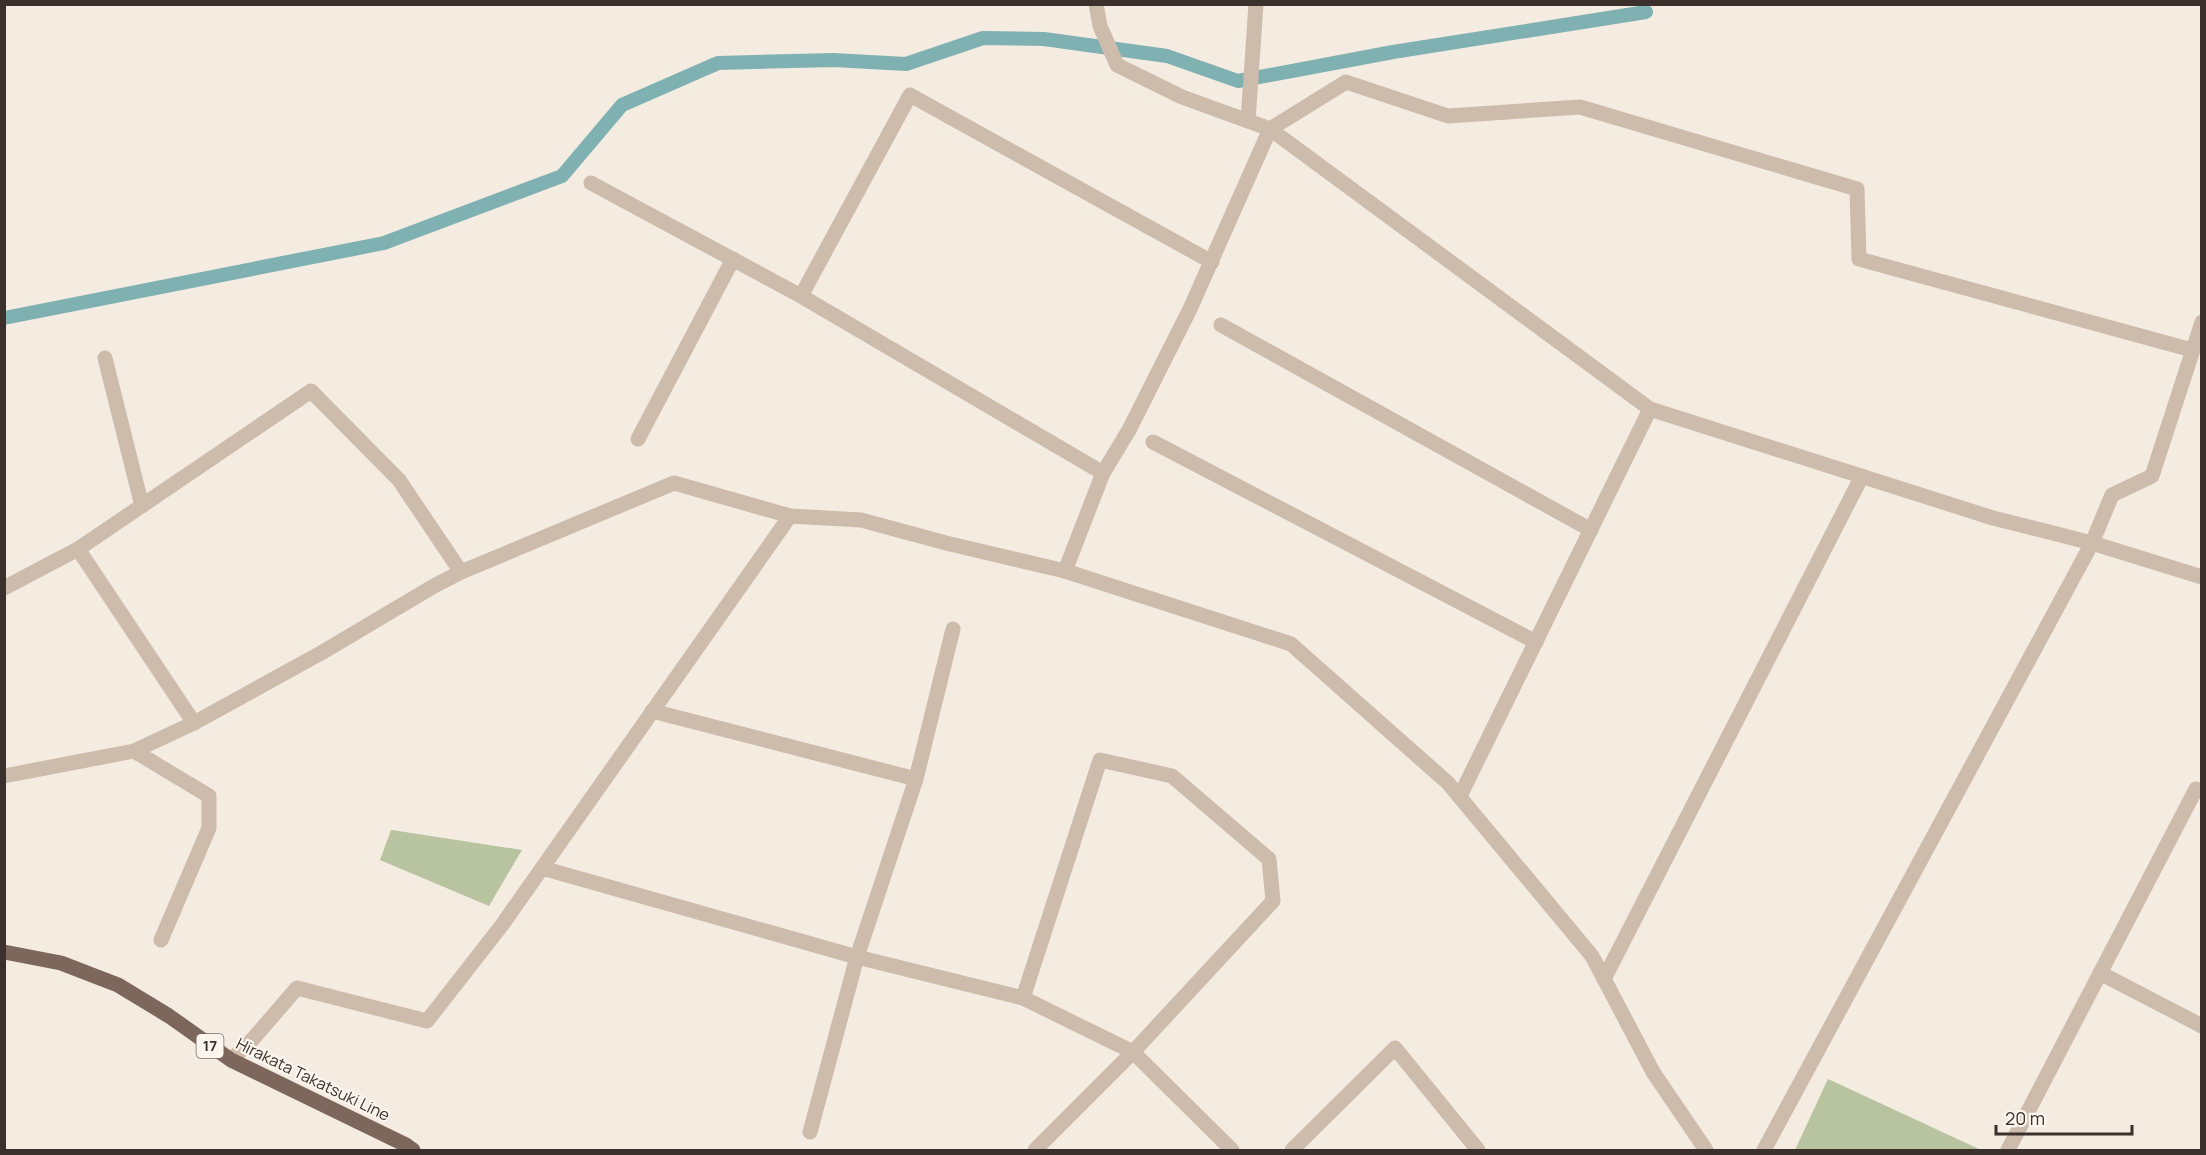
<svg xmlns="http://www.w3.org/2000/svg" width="2206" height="1155" viewBox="0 0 2206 1155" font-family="Manrope,sans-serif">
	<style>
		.green { fill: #b8c4a0 }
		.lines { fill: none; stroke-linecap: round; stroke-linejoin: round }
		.stream { stroke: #7fb0b2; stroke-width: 14 }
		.lane { stroke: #cdbbac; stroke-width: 15 }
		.street { stroke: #cdbbac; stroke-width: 15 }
		.primary { stroke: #7d675c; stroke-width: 15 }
		.labels { text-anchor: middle; stroke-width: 4.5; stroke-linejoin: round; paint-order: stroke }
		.shield { fill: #fbf5ee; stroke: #756b66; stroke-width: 1.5 }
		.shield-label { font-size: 15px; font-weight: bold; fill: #3b302b }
		.street-label { font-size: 16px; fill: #3b302b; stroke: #fbf5ee }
	</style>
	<rect width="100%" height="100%" fill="#f4ebe1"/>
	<g class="green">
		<polygon points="391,830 392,830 522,850 489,906 380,860"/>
		<polygon points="1828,1079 1979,1149 1979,1150 1795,1150"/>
	</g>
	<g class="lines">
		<polyline class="stream" points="4,318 384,243 562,176 622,105 718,63 833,60 906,64 983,38 1044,39 1167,56 1238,81 1393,52 1646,12"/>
		<g class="lane">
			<polyline points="1248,121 1256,4"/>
			<polyline points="105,358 142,506"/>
			<polyline points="638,439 733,259"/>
			<polyline points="652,711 916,779"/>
			<polyline points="134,751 209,796 209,828 161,940"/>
		</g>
		<g class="street">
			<polyline points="1096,4 1100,26 1117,65 1182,97 1270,129 1650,409 1993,518 2092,543 2202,577"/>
			<polyline points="591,183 801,296 1103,473"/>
			<polyline points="801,296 910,95 1212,262"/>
			<polyline points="1221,325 1591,530"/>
			<polyline points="1153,442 1536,642"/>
			<polyline points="78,549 194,723"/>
			<polyline points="1065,571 1291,644 1448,783 1592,956 1653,1072 1706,1150"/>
			<polyline points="4,588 78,549 311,391 399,480 461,572"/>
			<polyline points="4,776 134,751 194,723 321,653 434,586 461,572 674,483 790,516 861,520 946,543 1065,571 1103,473 1129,430 1190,309 1270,129 1346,82 1448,116 1580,107 1857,189 1859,259 2192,350"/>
			<polyline points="1460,796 1650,409"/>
			<polyline points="542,868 857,957 1023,998 1133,1052 1232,1150"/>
			<polyline points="2100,973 2202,1026"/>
			<polyline points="1604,979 1862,476"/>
			<polyline points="1023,998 1100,760 1172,776 1269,859 1273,901 1133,1052 1035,1150"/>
			<polyline points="231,1060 252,1040 297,988 427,1021 502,925 790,516"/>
			<polyline points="810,1132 857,957 916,779 953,629"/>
			<polyline points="1292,1150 1395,1048 1478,1150"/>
			<polyline points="1764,1150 2092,543 2112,495 2152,476 2202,322"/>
			<polyline points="2008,1150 2196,789 2202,792"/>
		</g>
		<polyline class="primary" points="4,952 61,963 118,985 169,1016 231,1060 406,1145 413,1150"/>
	</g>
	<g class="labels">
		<rect class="shield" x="196.5" y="1034" width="27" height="24" rx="4.5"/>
		<g class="shield-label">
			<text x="210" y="1051">17</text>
		</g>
		<g class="street-label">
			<text transform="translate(313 1079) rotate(26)" y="6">Hirakata Takatsuki Line</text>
		</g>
	</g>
	<rect width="2206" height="1155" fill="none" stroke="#3b302b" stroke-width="12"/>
	<path d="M1996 1125v9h136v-9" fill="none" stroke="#3b302b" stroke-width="3"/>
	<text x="2005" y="1125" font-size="18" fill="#3b302b" stroke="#fbf5ee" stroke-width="4.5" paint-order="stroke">20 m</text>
</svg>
